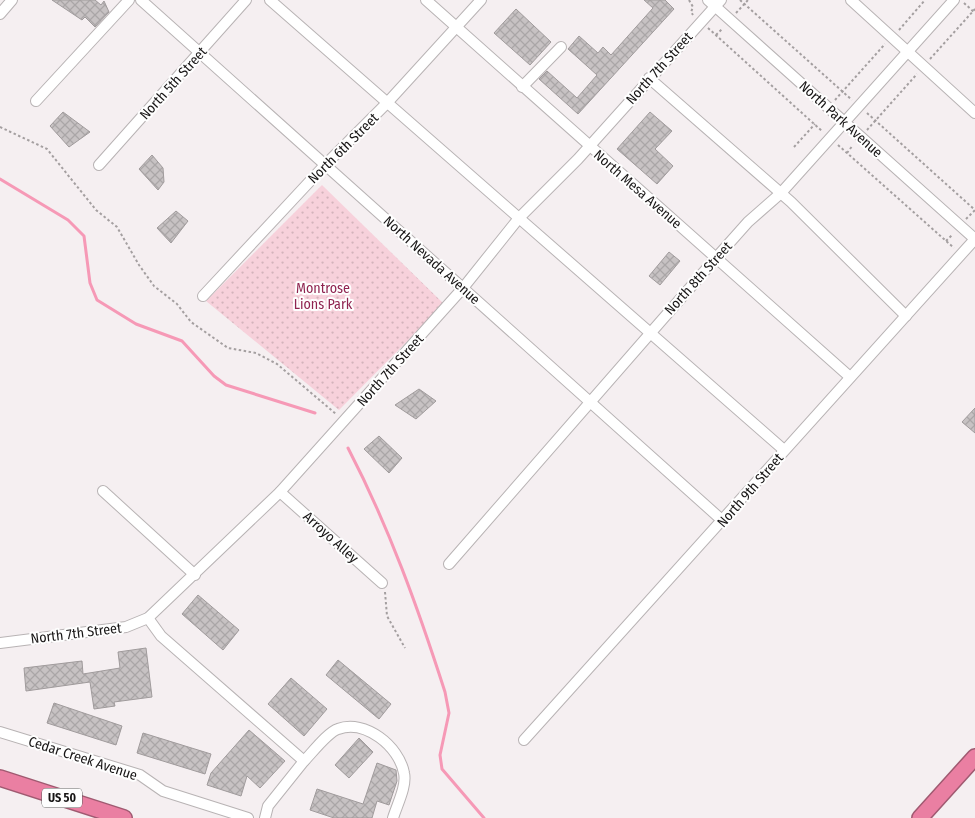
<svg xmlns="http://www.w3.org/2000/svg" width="975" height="818" viewBox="0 0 975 818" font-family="'Fira Sans Condensed',sans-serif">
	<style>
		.green { fill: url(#green-dots) }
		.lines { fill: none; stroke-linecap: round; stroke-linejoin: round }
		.stream { stroke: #f699b6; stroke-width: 3 }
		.building { fill: url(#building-cross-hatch); stroke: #a09b9c }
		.minor-casing { stroke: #b8b3b4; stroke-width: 12 }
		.highway-casing { stroke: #a05a71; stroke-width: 18 }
		.path { stroke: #a49fa0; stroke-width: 2; stroke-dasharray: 2.5 2.5; stroke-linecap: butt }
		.minor { stroke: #fff; stroke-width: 10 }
		.highway { stroke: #ea7fa2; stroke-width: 15 }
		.labels { text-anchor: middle; stroke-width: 4; stroke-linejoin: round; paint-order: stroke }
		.shield { fill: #fefefe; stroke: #5c5b5b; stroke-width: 1 }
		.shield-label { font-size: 12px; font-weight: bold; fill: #171515 }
		.street-label { font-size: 14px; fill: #171515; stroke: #fefefe }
		.park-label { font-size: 14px; fill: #8f2450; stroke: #fefefe }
	</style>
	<defs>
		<pattern id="green-dots" width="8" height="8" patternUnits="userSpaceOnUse" patternTransform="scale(1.25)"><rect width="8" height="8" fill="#f7d1db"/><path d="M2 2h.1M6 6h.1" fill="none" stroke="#d3b3bb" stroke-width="1.8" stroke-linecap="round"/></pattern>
		<pattern id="building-cross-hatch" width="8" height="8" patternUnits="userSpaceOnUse" patternTransform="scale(1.25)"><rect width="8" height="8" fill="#c7c2c3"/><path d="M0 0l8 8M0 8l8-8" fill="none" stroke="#aaa6a7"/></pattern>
	</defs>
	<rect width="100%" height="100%" fill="#f5eff1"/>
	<polygon class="green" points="322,185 444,304 339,410 206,301"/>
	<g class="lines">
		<g class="stream">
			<polyline points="0,179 68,220 84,236 90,283 97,300 136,324 182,341 214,376 226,385 315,413"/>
			<path d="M348 448C389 527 418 608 445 692L449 713 440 755 442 769 484 818"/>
		</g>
	</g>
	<g class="building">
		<polygon points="52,0 95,0 101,5 104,1 109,12 95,27 85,17 82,20"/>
		<polygon points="644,0 665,0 674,9 578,114 539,79 547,71 577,98 597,75 568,49 579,36 598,53 603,47 611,55 653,8"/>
		<polygon points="516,9 551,42 530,65 494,33"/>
		<polygon points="63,112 90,132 69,147 50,126"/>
		<polygon points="650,112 672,131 655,149 673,166 657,184 617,149"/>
		<polygon points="152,155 163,168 164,182 158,190 139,169"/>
		<polygon points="176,211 188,221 171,243 157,228"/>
		<polygon points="669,252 680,261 660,285 649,276"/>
		<polygon points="419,389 436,401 416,419 395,405"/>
		<polygon points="975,408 975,433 962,422"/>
		<polygon points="379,436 402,458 389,473 364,449"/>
		<polygon points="198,595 239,630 223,650 182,614"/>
		<polygon points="146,648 152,697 114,702 115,706 94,709 90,682 26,691 24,668 82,661 83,674 120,668 118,652"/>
		<polygon points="338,660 391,704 379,719 326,675"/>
		<polygon points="291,678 327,709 304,736 268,704"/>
		<polygon points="54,703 122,726 116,745 47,723"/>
		<polygon points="249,730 285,761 260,788 247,776 241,796 207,785 211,773"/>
		<polygon points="143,733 211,754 205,774 137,753"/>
		<polygon points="359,738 373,752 349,778 335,765"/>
		<polygon points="377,763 396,770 397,781 389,805 377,801 372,818 334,818 310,810 317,789 363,804"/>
	</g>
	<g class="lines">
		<defs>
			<g id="minor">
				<polyline points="141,0 723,521"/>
				<polyline points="270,0 784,450"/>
				<polyline points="426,0 850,377"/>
				<polyline points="851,0 975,113"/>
				<polyline points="0,14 12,0"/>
				<polyline points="649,78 791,202 906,316"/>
				<polyline points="522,87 561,47"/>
				<polyline points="36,101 129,0"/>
				<polyline points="99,165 246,0"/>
				<polyline points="203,296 325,165 387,103 481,0"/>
				<polyline points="103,491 195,575"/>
				<polyline points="280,492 382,583"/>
				<polyline points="449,564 716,258 748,222 781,193 954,0"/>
				<polyline points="148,618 161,636 304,761 268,806 265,818"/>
				<polyline points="0,643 126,627 148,618 280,492 463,288 519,218 578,159 721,0"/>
				<polyline points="0,732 140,775 163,791 248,818"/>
				<polyline points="524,740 975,239 708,0"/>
				<path d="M304 761C312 753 328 732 338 729 365 719 399 746 404 773 407 786 397 805 393 818"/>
			</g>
			<g id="highway">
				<polyline points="0,778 124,818"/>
				<polyline points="920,818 975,757"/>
			</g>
		</defs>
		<use href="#minor" class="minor-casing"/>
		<use href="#highway" class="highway-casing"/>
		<g class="path">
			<polyline points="689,0 693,7 691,12 693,15"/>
			<polyline points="740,0 852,100"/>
			<polyline points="964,3 975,13"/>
			<polyline points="736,13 748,0"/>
			<polyline points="708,28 823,132"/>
			<polyline points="899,30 925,0"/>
			<polyline points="716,35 723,28"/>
			<polyline points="930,59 975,9"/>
			<polyline points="835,100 885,44"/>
			<polyline points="867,113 975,210"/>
			<polyline points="0,127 47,149 96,210 117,227 139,265 154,286 177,304 191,322 228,348 256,353 277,364 336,414"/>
			<polyline points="867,130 917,74"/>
			<polyline points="838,145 954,248"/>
			<polyline points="794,147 815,124"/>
			<polyline points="847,153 853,145"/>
			<polyline points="966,219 975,210"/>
			<polyline points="946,241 953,234"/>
			<polyline points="385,592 387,616 405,648"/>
		</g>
		<use href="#minor" class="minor"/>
		<use href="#highway" class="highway"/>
	</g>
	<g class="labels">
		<rect class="shield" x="42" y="788.5" width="40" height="19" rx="4"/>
		<g class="shield-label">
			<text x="62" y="802">US 50</text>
		</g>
		<g class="street-label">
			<text transform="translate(659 68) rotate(-48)" y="5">North 7th Street</text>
			<text transform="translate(173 83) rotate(-48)" y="5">North 5th Street</text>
			<text transform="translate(841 119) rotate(42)" y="5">North Park Avenue</text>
			<text transform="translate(343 148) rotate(-45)" y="5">North 6th Street</text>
			<text transform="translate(638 189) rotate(41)" y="5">North Mesa Avenue</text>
			<text transform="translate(432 260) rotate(42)" y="5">North Nevada Avenue</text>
			<text transform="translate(698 278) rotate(-48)" y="5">North 8th Street</text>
			<text transform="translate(390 370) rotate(-48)" y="5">North 7th Street</text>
			<text transform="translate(750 490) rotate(-49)" y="5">North 9th Street</text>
			<text transform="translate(331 537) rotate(42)" y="5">Arroyo Alley</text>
			<text transform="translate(76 633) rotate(-7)" y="5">North 7th Street</text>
			<text transform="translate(83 758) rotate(18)" y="5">Cedar Creek Avenue</text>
		</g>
		<g class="park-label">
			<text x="323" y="293">Montrose<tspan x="323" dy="16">Lions Park</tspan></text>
		</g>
	</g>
</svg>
